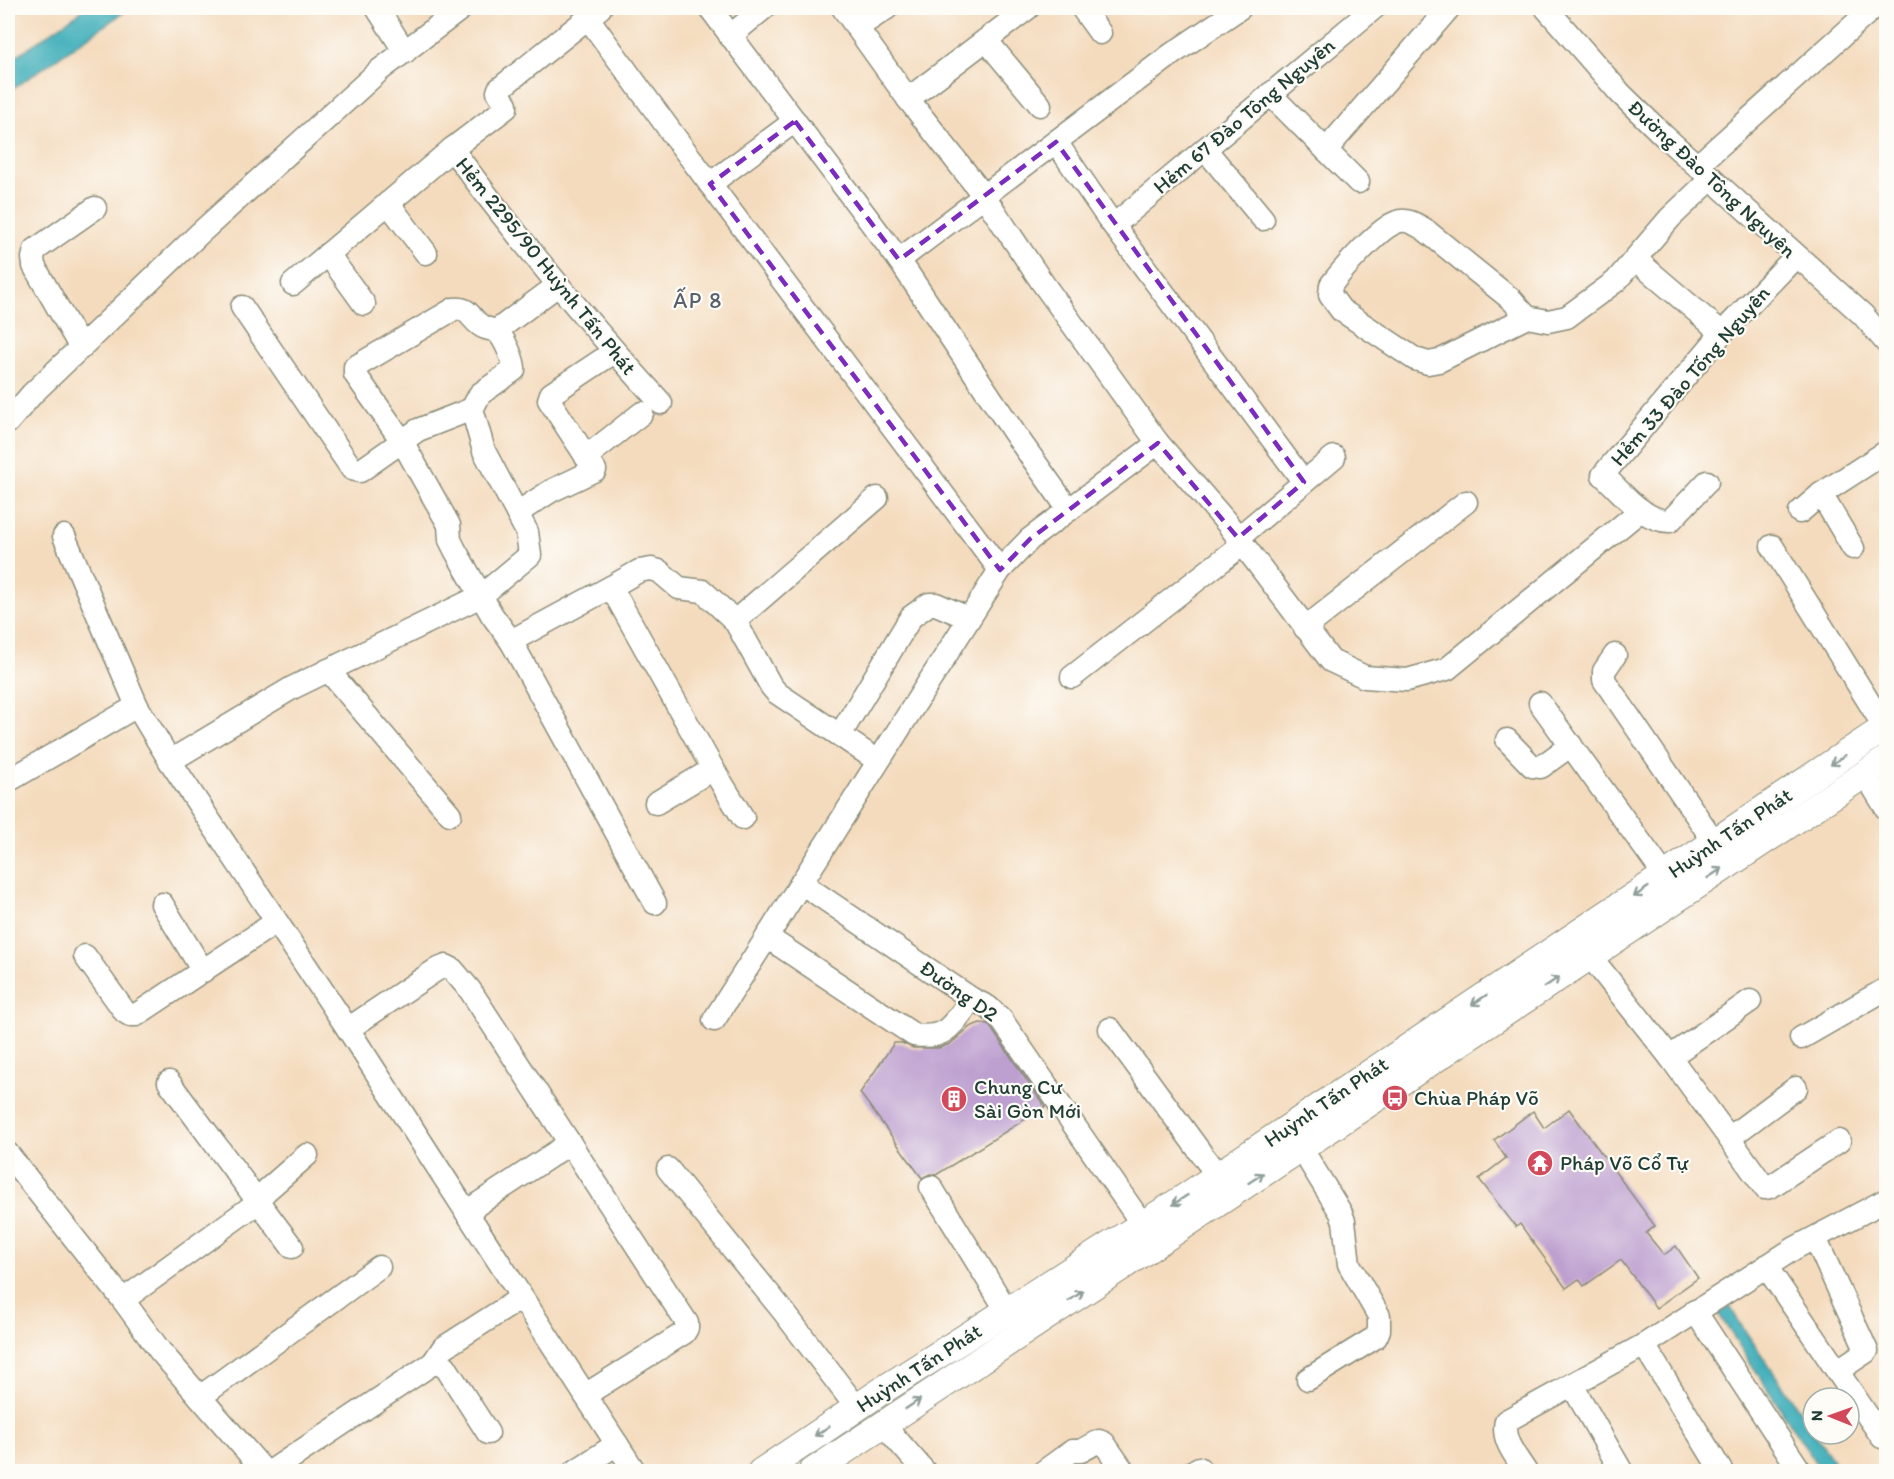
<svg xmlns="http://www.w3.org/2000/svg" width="1894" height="1479" viewBox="0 0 1894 1479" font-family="Itim,sans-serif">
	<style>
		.water { fill: #3faeba; stroke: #2f7677; stroke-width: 1.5 }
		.building { fill: #bea0d0 }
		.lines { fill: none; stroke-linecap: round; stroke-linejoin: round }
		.minor-casing { stroke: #8a8c79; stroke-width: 25 }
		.major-casing { stroke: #8a8c79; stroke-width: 29 }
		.minor { stroke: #fff; stroke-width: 22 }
		.major { stroke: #fff; stroke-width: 27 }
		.oneway { stroke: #8f9e9a }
		.marked { fill: none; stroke: #7b2cbf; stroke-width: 4.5; stroke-dasharray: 12 8; stroke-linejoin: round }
		.labels { text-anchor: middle; stroke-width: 4.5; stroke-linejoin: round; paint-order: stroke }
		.street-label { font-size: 21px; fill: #1f3d34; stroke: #fdfcf7 }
		.poi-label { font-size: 21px; fill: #1f3d34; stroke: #fdfcf7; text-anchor: start }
		.neighbourhood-label { font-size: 22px; letter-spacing: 1.5px; fill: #57606b; stroke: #fdfcf7 }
	</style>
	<rect width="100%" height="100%" fill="#fdfcf7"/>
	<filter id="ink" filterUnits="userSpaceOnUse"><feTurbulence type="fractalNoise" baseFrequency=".0167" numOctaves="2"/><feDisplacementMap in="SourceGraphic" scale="12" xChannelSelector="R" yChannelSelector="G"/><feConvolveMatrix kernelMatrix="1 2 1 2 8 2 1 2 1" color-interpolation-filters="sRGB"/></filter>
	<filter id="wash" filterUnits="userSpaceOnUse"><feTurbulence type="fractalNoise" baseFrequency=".008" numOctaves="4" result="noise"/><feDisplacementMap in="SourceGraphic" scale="24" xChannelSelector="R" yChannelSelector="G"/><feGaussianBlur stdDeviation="1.35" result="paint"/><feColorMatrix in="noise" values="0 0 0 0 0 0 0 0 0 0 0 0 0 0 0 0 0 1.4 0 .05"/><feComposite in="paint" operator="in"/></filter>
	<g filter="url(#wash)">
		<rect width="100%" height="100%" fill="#f4dbbe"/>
		<g class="water">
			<polygon points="86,8 130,8 8,92 8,62"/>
			<polygon points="1730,1306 1739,1322 1813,1430 1813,1434 1815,1434 1840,1471 1821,1471 1718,1313"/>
		</g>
		<g id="blocks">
			<g class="building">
				<polygon points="980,1023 987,1024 991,1028 1045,1107 936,1175 930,1174 922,1178 860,1093 894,1043 902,1043 913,1048 939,1048 950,1044 970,1027"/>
				<polygon points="1569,1109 1655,1226 1646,1233 1664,1255 1676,1246 1698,1278 1656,1308 1621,1260 1584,1286 1579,1279 1566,1288 1520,1224 1516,1227 1479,1179 1506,1158 1494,1140 1533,1111 1544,1128"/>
			</g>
		</g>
	</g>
	<g filter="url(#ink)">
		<use href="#blocks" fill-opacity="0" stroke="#8a8c79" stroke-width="1.5"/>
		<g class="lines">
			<defs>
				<g id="minor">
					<polyline points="377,8 405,52"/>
					<polyline points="600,8 588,18 674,136 1000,570"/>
					<polyline points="710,8 899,260 1015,434 1069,510"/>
					<polyline points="843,8 908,99 984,196 1042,282 1158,443 1227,523 1331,661 1365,677 1407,680 1447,669 1641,510"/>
					<polyline points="1082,8 1100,33"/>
					<polyline points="1546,8 1620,93 1664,136 1863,315 1886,342"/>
					<polyline points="858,27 887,8"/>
					<polyline points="730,36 764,8"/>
					<polyline points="986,40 1040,105"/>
					<polyline points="1270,94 1358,182"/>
					<polyline points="908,99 1028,8"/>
					<polyline points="1056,142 1108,218 1304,482"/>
					<polyline points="452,149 506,108 506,104 498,92 499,89 588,18"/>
					<polyline points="1205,149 1263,219"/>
					<polyline points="1326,150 1449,8"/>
					<polyline points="1698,165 1873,8"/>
					<polyline points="710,184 795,121"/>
					<polyline points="388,203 426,253"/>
					<polyline points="1114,225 1374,8"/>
					<polyline points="328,254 364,304"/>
					<polyline points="1635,259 1722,333"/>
					<polyline points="899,260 1172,54 1240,8"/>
					<path d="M293 284 452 149C517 237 587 322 661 403"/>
					<polyline points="242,307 352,469 360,471 418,430 472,409"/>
					<path d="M1527 317 1439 361 1428 363 1415 359 1341 310 1330 295 1331 285C1342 270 1380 227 1397 222 1406 218 1415 224 1424 229L1512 300 1527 317 1548 321 1567 317 1616 281 1670 218 1712 178"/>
					<polyline points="496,331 558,285"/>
					<polyline points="81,348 34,266 33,258 35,250 95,208"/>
					<polyline points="8,422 32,394 199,234 380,70 462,8"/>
					<polyline points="586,457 642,413"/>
					<path d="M1707 482 1670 521C1644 522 1622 492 1603 475L1722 333 1796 256"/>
					<polyline points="1821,494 1853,548"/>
					<polyline points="877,498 735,621 771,686 777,693 878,761"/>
					<polyline points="1800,512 1821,494 1886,452"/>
					<polyline points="517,513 551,491 595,470 549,400 551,394 614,352"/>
					<polyline points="64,536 137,706 170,761 348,1029 635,1472"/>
					<polyline points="1238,538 1334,457"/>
					<polyline points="1772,546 1885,728"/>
					<polyline points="611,587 639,571 651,569 659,571 679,588 703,591 735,621"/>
					<polyline points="1305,628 1466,502"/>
					<polyline points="511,641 611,587 713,769 656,803"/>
					<polyline points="1615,655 1604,671 1604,680 1715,843"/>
					<polyline points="328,670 450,814"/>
					<polyline points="1072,677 1243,544"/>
					<polyline points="1540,703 1665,876"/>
					<polyline points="840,735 911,617 929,604 936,604 968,618"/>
					<polyline points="1507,740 1532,766 1541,767 1571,745"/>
					<path d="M170 761 292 688 481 596 530 555 527 532 484 451 472 409 480 394 514 370C515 363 504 336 497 332 492 328 485 330 480 325 469 317 469 307 454 309L355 367V374L402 441 449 525 450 540 455 550 492 615 511 641 655 903"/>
					<polyline points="713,769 743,818"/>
					<polyline points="1865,774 1886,808"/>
					<polyline points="8,781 137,706"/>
					<polyline points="801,883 972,999 988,1007 1001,1019 1142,1224"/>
					<polyline points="162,904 203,971"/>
					<polyline points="85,956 125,1012 130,1015 136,1015 276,922"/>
					<polyline points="1590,956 1670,1057 1729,1138 1796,1088"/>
					<path d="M972 999C952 1024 948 1040 914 1035L767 937 1000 570 1030 539 1158 443"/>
					<polyline points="714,1020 767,937"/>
					<polyline points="348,1029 436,970 446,966 452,969 470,990 687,1323 687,1328 684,1333 585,1395"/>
					<polyline points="1110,1029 1217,1175"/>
					<polyline points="1801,1038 1886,989"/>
					<polyline points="1670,1057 1750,1001"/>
					<polyline points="169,1082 292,1247"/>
					<polyline points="1729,1138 1765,1188 1770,1187 1839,1141"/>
					<polyline points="1301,1148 1341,1213 1344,1221 1349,1264 1379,1316 1379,1330 1376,1337 1308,1379"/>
					<polyline points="8,1154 123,1300 160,1351 265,1472"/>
					<polyline points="668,1169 783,1311 857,1408"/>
					<polyline points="931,1187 1007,1311"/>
					<polyline points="466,1212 570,1143"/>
					<polyline points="1815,1238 1867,1351 1837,1371"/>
					<polyline points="1766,1266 1882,1437"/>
					<polyline points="123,1300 250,1208 267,1190 307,1155"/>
					<polyline points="1695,1311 1801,1472"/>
					<polyline points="1644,1345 1722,1472"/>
					<polyline points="433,1363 443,1348 521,1298"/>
					<polyline points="1572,1385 1622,1472"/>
					<polyline points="200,1397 379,1267"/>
					<polyline points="883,1424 925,1472"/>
					<polyline points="270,1472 433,1363 445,1366 488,1433"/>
					<polyline points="574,1472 617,1444"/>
					<polyline points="1043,1472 1072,1451 1081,1451 1099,1441 1104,1443 1124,1472"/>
					<polyline points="1192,1472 1199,1468"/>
					<path d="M1526 1472C1516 1456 1501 1440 1506 1421L1644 1345 1795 1248 1886 1200"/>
				</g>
				<g id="major">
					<polyline points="761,1472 886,1388 1181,1200 1886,727"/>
					<polyline points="812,1472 1886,760"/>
				</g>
			</defs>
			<use href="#minor" class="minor-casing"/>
			<use href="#major" class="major-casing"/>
			<use href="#minor" class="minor"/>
			<use href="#major" class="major"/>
		</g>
		<defs><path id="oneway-shaft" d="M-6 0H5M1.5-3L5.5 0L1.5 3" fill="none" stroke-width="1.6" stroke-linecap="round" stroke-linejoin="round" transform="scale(1.5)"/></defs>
		<g class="oneway">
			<use href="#oneway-shaft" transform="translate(1838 760) rotate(146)"/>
			<use href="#oneway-shaft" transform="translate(1715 873) rotate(-33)"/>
			<use href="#oneway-shaft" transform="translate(1641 892) rotate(146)"/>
			<use href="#oneway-shaft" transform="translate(1552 982) rotate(-34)"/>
			<use href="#oneway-shaft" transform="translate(1479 1000) rotate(146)"/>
			<use href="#oneway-shaft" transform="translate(1256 1178) rotate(-33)"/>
			<use href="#oneway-shaft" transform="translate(1180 1200) rotate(147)"/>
			<use href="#oneway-shaft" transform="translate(1076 1296) rotate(-34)"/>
			<use href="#oneway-shaft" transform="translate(913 1404) rotate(-34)"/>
			<use href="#oneway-shaft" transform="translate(822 1431) rotate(146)"/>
		</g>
	</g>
	<path class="marked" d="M795 121 899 260 1056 142 1304 482 1238 538 1158 443 1030 539 1000 570 710 184Z"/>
	<defs>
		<symbol id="bus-disc" viewBox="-11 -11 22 22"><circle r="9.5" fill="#d1495b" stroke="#fdfcf7"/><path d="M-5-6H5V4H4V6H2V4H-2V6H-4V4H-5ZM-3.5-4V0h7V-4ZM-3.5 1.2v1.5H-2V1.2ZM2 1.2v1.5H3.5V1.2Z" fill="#fff"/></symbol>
		<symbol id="building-disc" viewBox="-11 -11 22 22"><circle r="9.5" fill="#d1495b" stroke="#fdfcf7"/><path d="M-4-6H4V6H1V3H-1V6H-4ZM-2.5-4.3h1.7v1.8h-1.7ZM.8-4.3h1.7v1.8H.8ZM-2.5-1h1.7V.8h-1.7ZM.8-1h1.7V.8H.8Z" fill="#fff"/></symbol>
		<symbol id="temple-disc" viewBox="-11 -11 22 22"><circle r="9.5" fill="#d1495b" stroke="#fdfcf7"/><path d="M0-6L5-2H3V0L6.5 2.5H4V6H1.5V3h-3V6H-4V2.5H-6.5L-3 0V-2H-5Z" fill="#fff"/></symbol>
	</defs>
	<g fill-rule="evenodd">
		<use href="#bus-disc" x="1380" y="1083" width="30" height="30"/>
		<use href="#building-disc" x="939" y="1084" width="30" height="30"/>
		<use href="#temple-disc" x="1525" y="1148" width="30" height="30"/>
	</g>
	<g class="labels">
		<g class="street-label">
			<text transform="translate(1244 116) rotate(-40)" y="7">Hẻm 67 Đào Tông Nguyên</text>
			<text transform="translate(1712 179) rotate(43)" y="7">Đường Đào Tông Nguyên</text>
			<text transform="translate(546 266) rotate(51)" y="7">Hẻm 2295/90 Huỳnh Tấn Phát</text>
			<text transform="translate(1690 376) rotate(-49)" y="7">Hẻm 33 Đào Tống Nguyên</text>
			<text transform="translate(1730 833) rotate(-34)" y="7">Huỳnh Tấn Phát</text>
			<text transform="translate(959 991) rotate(35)" y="7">Đường D2</text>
			<text transform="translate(1326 1102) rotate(-34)" y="7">Huỳnh Tấn Phát</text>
			<text transform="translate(919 1368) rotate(-33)" y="7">Huỳnh Tấn Phát</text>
		</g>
		<g class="poi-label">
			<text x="974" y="1094">Chung Cư<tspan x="974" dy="24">Sài Gòn Mới</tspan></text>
			<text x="1414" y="1105">Chùa Pháp Võ</text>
			<text x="1560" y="1170">Pháp Võ Cổ Tự</text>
		</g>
		<g class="neighbourhood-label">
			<text x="698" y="308">ẤP 8</text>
		</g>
	</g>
	<rect width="1894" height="1479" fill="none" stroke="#fdfcf7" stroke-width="30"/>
	<g transform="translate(1831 1416) rotate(271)"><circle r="28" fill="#fdfcf7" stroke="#a4b0a9" stroke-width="1.5"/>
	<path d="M0-4.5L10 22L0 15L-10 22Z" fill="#d1495b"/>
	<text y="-9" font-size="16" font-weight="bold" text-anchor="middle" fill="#1f3d34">N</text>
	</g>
</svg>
